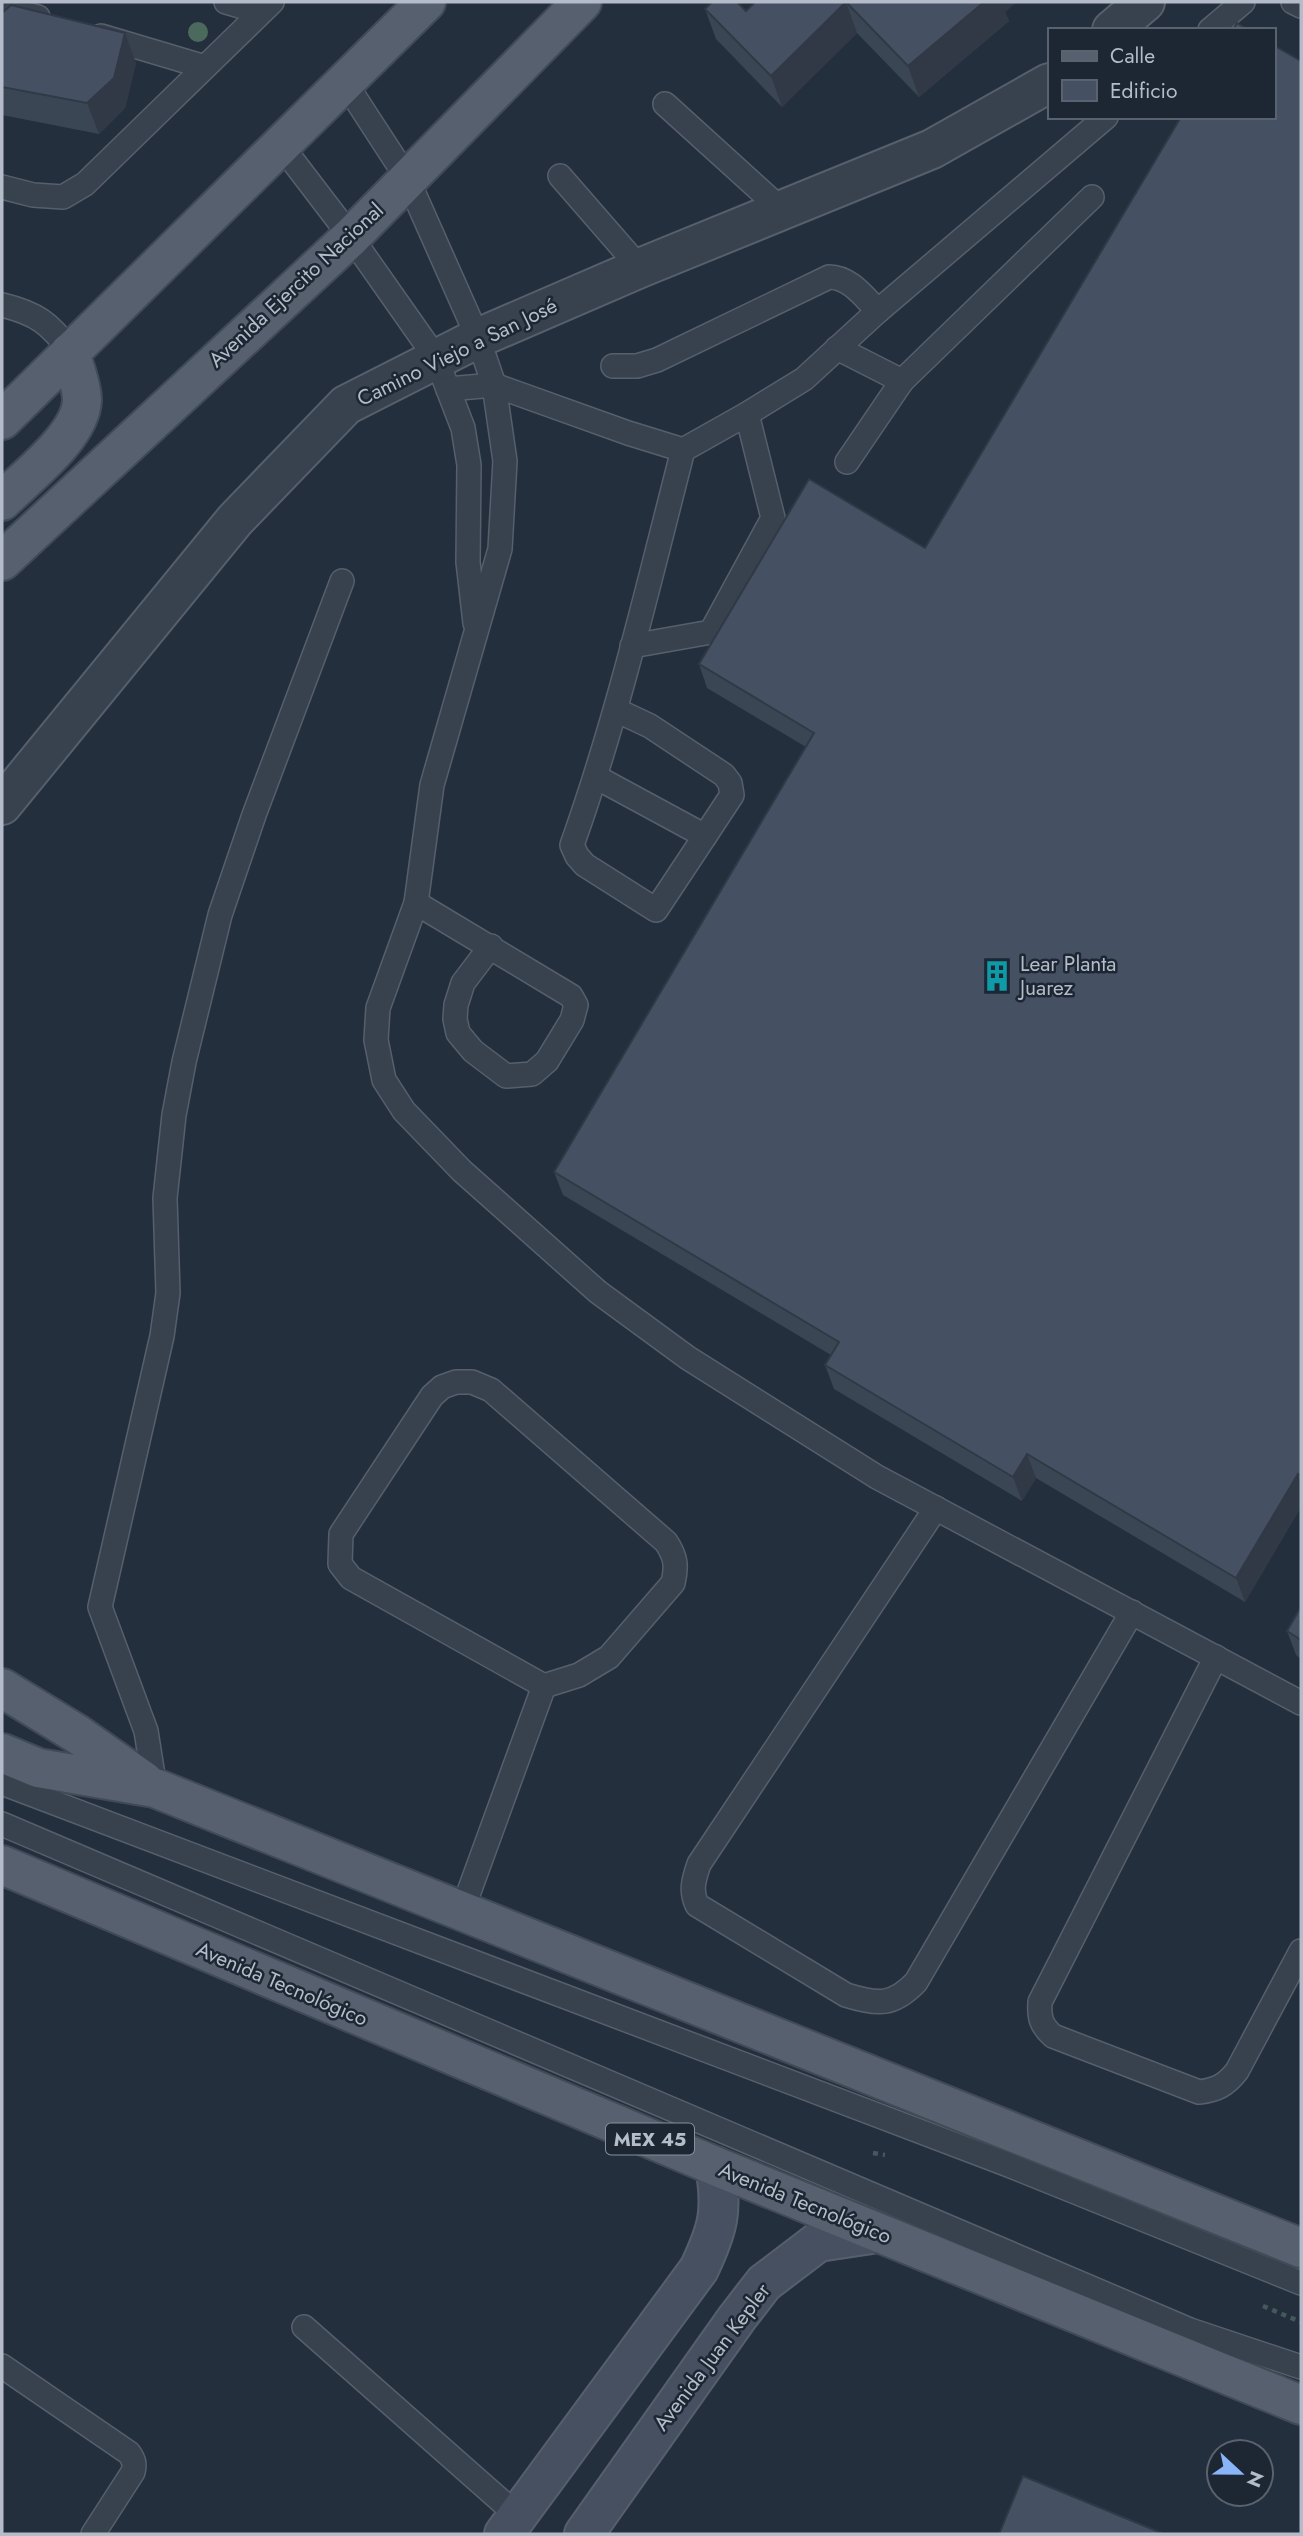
<svg xmlns="http://www.w3.org/2000/svg" width="1303" height="2536" viewBox="0 0 1303 2536" font-family="Jost,sans-serif">
	<style>
		.lines { fill: none; stroke-linecap: round; stroke-linejoin: round }
		.lane-casing { stroke: #565f6c; stroke-width: 26 }
		.street-casing { stroke: #565f6c; stroke-width: 42 }
		.secondary-casing { stroke: #565f6c; stroke-width: 42 }
		.primary-casing { stroke: #414a57; stroke-width: 42 }
		.path { stroke: #44595c; stroke-width: 4.5; stroke-dasharray: 5 5; stroke-linecap: butt }
		.lane { stroke: #38414e; stroke-width: 23 }
		.street { stroke: #38414e; stroke-width: 38 }
		.secondary { stroke: #465061; stroke-width: 38 }
		.primary { stroke: #56606e; stroke-width: 38 }
		.tree { fill: #4b6a5d }
		.wall { fill: #3b4654 }
		.shaded-wall { fill: #303945 }
		.building { fill: #455162; stroke: #303945; stroke-width: 2 }
		.labels { text-anchor: middle; stroke-width: 5; stroke-linejoin: round; paint-order: stroke }
		.shield { fill: #1d2633; stroke: #878f9c; stroke-width: 2 }
		.shield-label { font-size: 19px; font-weight: bold; fill: #b4bcc9 }
		.street-label { font-size: 21px; fill: #b4bcc9; stroke: #1d2633 }
		.poi-label { font-size: 21px; fill: #b4bcc9; stroke: #1d2633; text-anchor: start }
	</style>
	<rect width="100%" height="100%" fill="#242f3e"/>
	<g class="lines">
		<defs>
			<g id="lane">
				<polyline points="226,2 260,12"/>
				<polyline points="1293,2 1301,6"/>
				<polyline points="2,7 38,17"/>
				<polyline points="1210,30 1243,2"/>
				<polyline points="101,36 205,67"/>
				<polyline points="344,81 407,178 478,338 494,385 505,461 500,549 432,785 416,903 378,1008 376,1040 384,1080 404,1111 462,1171 598,1292 688,1358 877,1477 1301,1703"/>
				<polyline points="665,104 783,211"/>
				<polyline points="280,144 351,237 436,358 463,428 469,465 468,562 475,623"/>
				<polyline points="560,176 640,268"/>
				<polyline points="2,187 33,195 63,197 85,184 272,2"/>
				<path d="M2 305C35 313 51 323 70 352"/>
				<polyline points="837,348 902,381 1092,197"/>
				<path d="M613 366H637L657 360 829 277C850 277 864 297 878 311"/>
				<polyline points="448,389 494,385 628,433 683,450"/>
				<polyline points="847,462 902,381"/>
				<polyline points="632,646 711,632 773,518 747,414"/>
				<polyline points="596,777 705,836 732,795 730,783 724,775 650,726 616,710"/>
				<path d="M705 836 656 910 585 865 577 856 572 845C618 716 649 582 683 450L747 414 804 379 878 311 1106 117"/>
				<polyline points="416,903 571,996 576,1005 572,1020 547,1061 532,1074 506,1076 473,1051 458,1033 455,1019 456,1005 463,983 491,946"/>
				<path d="M456 1382H472L491 1390 666 1542C676 1557 677 1566 673 1583L609 1657 579 1675 544 1686 351 1578 340 1564 341 1534 432 1396 442 1387Z"/>
				<path d="M936 1508 699 1864C694 1879 690 1890 697 1905L846 1995C878 2005 893 2006 916 1982L1132 1612"/>
				<path d="M1216 1657 1040 2002C1039 2018 1041 2025 1053 2036L1199 2092C1217 2090 1226 2085 1237 2071L1301 1951"/>
				<polyline points="2,1783 1006,2164 1301,2283"/>
				<polyline points="155,1788 146,1731 100,1607 162,1336 168,1293 165,1198 174,1115 184,1062 220,915 254,815 342,581"/>
				<polyline points="2,1824 1190,2330 1301,2367"/>
				<polyline points="462,1911 544,1686"/>
				<polyline points="304,2327 518,2516"/>
				<path d="M2 2366 129 2453C134 2460 135 2464 133 2472L93 2534"/>
			</g>
			<g id="street">
				<polyline points="1112,30 1145,2"/>
				<polyline points="2,805 235,520 346,405 478,338 640,268 932,149 1049,83"/>
			</g>
			<g id="secondary">
				<path d="M504 2534 699 2269C718 2229 723 2211 715 2166"/>
				<polyline points="584,2534 737,2318 764,2283 818,2242 878,2233"/>
			</g>
			<g id="primary">
				<polyline points="2,420 426,2"/>
				<path d="M2 501C26 477 81 436 82 400 82 385 74 367 70 352"/>
				<polyline points="2,561 351,237 582,2"/>
				<polyline points="2,1688 77,1734 144,1781"/>
				<polyline points="2,1753 38,1768 155,1788 1301,2248"/>
				<polyline points="2,1865 715,2166 1301,2405"/>
			</g>
		</defs>
		<use href="#lane" class="lane-casing"/>
		<use href="#street" class="street-casing"/>
		<use href="#secondary" class="secondary-casing"/>
		<use href="#primary" class="primary-casing"/>
		<g class="path">
			<polyline points="873,2153 885,2155"/>
			<polyline points="1263,2306 1301,2322"/>
		</g>
		<use href="#lane" class="lane"/>
		<use href="#street" class="street"/>
		<use href="#secondary" class="secondary"/>
		<use href="#primary" class="primary"/>
	</g>
	<circle class="tree" cx="198" cy="32" r="10"/>
	<g class="wall">
		<polygon points="755,2 1016,2 1005,12 1009,21 919,97 857,33 782,107 716,39 705,9 746,11"/>
		<polygon points="2,13 136,63 125,108 99,134 2,115"/>
		<polygon points="1301,61 1301,1507 1245,1602 1036,1478 1022,1501 834,1389 825,1365 831,1355 563,1195 554,1172 806,747 707,688 699,664 925,548"/>
		<polygon points="1301,1607 1301,1659 1296,1655 1287,1631"/>
	</g>
	<g class="shaded-wall">
		<polygon points="846,2 857,33 782,107 771,76"/>
		<polygon points="984,2 1016,2 1005,12 1009,21 919,97 908,66"/>
		<polygon points="125,33 136,63 125,108 99,134 87,103"/>
		<polygon points="1027,1454 1036,1478 1022,1501 1013,1477"/>
		<polygon points="1298,1474 1301,1483 1301,1507 1245,1602 1236,1578"/>
	</g>
	<g class="building">
		<polygon points="712,2 737,2 746,11 755,2 984,2 908,66 846,2 771,76 705,9"/>
		<polygon points="11,5 125,33 114,78 87,103 2,87 2,13"/>
		<polygon points="1237,23 1248,30 1233,30"/>
		<polygon points="1273,45 1301,61 1301,1476 1298,1474 1236,1578 1027,1454 1013,1477 825,1365 839,1342 554,1172 814,733 699,664 809,479 925,548 1181,117 1273,117"/>
		<polygon points="1301,1607 1301,1640 1287,1631"/>
		<polygon points="1023,2476 1164,2534 999,2534"/>
	</g>
	<defs>
		<symbol id="building-bare" viewBox="-9 -9 18 18"><path d="M-4-6H4V6H1V3H-1V6H-4ZM-2.5-4.3h1.7v1.8h-1.7ZM.8-4.3h1.7v1.8H.8ZM-2.5-1h1.7V.8h-1.7ZM.8-1h1.7V.8H.8Z" fill="#0f9aa8" stroke="#1d2633" stroke-width="2.5" paint-order="stroke"/></symbol>
	</defs>
	<g fill-rule="evenodd">
		<use href="#building-bare" x="975" y="954" width="44" height="44"/>
	</g>
	<g class="labels">
		<rect class="shield" x="606" y="2123.5" width="88" height="31" rx="5"/>
		<g class="shield-label">
			<text x="650" y="2146">MEX 45</text>
		</g>
		<g class="street-label">
			<text transform="translate(296 285) rotate(-43)" y="7">Avenida Ejercito Nacional</text>
			<text transform="translate(457 352) rotate(-26)" y="7">Camino Viejo a San José</text>
			<text transform="translate(282 1984) rotate(23)" y="7">Avenida Tecnológico</text>
			<text transform="translate(805 2203) rotate(22)" y="7">Avenida Tecnológico</text>
			<text transform="translate(712 2357) rotate(-53)" y="7">Avenida Juan Kepler</text>
		</g>
		<g class="poi-label">
			<text x="1020" y="971">Lear Planta<tspan x="1020" dy="24">Juarez</tspan></text>
		</g>
	</g>
	<rect width="1303" height="2536" fill="none" stroke="#b4bcc9" stroke-width="7"/>
	<rect x="1048" y="28" width="228" height="91" fill="#1d2633" stroke="#59626f" stroke-width="2"/>
	<rect x="1062" y="51" width="35" height="10" fill="#56606e" stroke="#59626f" stroke-width="2"/>
	<text x="1110" y="63" font-size="21" fill="#b4bcc9">Calle</text>
	<rect x="1062" y="80" width="35" height="21" fill="#455162" stroke="#59626f" stroke-width="2"/>
	<text x="1110" y="98" font-size="21" fill="#b4bcc9">Edificio</text>
	<g transform="translate(1240 2473) rotate(112)"><circle r="33" fill="#1d2633" stroke="#59626f" stroke-width="2"/>
	<path d="M0-5L12 26L0 18L-12 26Z" fill="#8ab4f8"/>
	<text y="-10" font-size="19" font-weight="bold" text-anchor="middle" fill="#b4bcc9">N</text>
	</g>
</svg>
